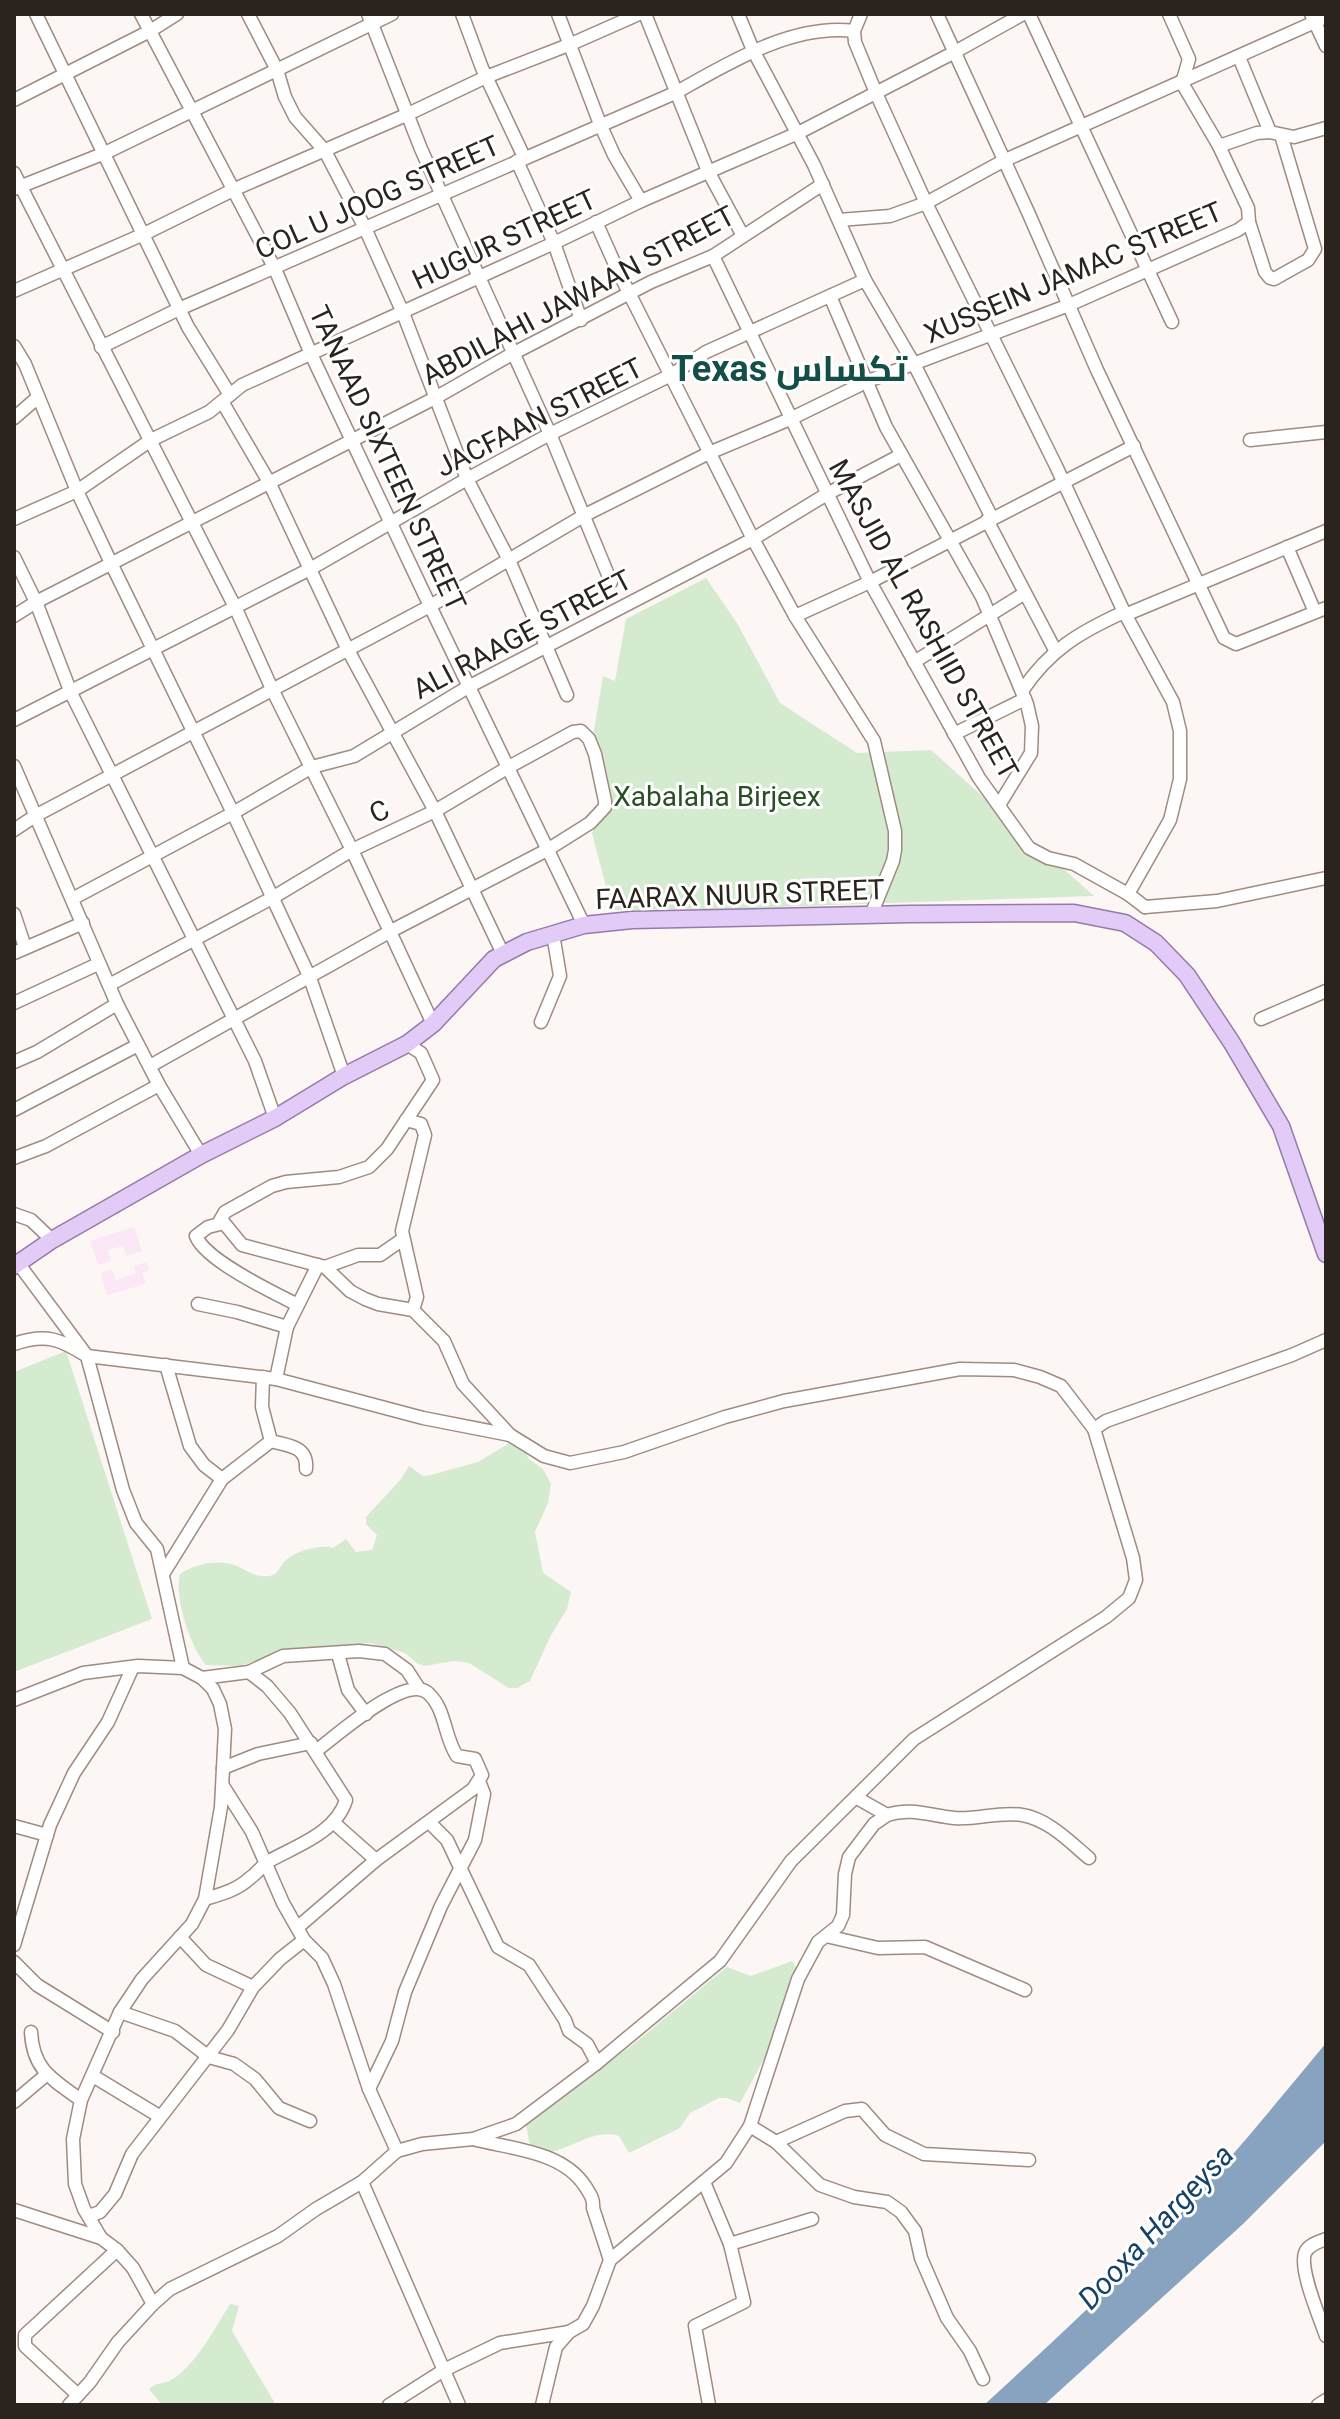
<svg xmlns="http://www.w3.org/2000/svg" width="1340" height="2419" viewBox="0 0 1340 2419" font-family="Roboto,Cairo,sans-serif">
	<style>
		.education { fill: #fce7f6 }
		.green { fill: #d4ebd0 }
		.water { fill: #87a3bf }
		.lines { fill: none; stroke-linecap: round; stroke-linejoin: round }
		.minor-casing { stroke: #9f8b7f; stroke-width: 15 }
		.major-casing { stroke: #9779a8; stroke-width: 19 }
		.minor { stroke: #fff; stroke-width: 12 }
		.major { stroke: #e3cbf7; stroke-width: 16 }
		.labels { text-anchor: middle; stroke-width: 6; stroke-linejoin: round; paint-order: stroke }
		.street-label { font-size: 28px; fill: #2b231e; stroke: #fff }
		.park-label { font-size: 28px; fill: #294e24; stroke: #fff }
		.water-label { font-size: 30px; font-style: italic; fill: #164268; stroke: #fff }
		.district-label { font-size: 36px; font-weight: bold; fill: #134e47; stroke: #fff }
	</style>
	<rect width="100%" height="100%" fill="#fcf7f5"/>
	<g class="education">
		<polygon points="134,1227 142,1251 127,1256 123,1246 108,1250 111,1261 98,1265 90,1241"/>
		<polygon points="146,1262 149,1270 142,1273 146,1284 107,1295 100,1273 112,1269 116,1280 136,1273 134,1266"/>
	</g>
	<g class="green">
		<polygon points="706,578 737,623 780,703 857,753 931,750 1094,896 717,909 612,910 592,833 605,807 593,736 603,676 615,681 626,619"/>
		<polygon points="66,1351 152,1619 14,1672 14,1372"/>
		<path d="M513 1441 522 1444 529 1459 543 1469 551 1484 548 1503 535 1532 543 1573 571 1592 567 1609 550 1637 530 1681 517 1688H509L469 1663 454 1661 424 1666 417 1663 405 1653 370 1643 288 1651 267 1659 237 1666 206 1665C190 1646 174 1598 180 1574 194 1564 218 1559 234 1565 247 1569 253 1578 269 1576 279 1575 279 1566 286 1560 296 1551 322 1544 333 1548L346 1539 356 1552 372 1550 377 1535 366 1524V1517L401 1479 409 1466 423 1476 431 1475 478 1462Z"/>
		<path d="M792 1961 797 1969 770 2048 740 2103 727 2098H719L690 2113 680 2128 629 2153 619 2136C591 2125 551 2165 534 2149 528 2145 528 2132 526 2125L530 2118 631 2046 727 1967 751 1976Z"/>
		<path d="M230 2304 239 2306 232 2331 276 2405H162L149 2389C158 2381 162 2385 171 2380 195 2367 216 2326 230 2304Z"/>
	</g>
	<path class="water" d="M1326 2043V2141L1243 2224 1044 2405H984C1048 2346 1113 2287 1172 2223 1225 2165 1276 2104 1326 2043Z"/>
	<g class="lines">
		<defs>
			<g id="minor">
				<polyline points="36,14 188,327 230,395"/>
				<polyline points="141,14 275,269 311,354 430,606 584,925"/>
				<polyline points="248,14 277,70 285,97 295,117 325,151 365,228 403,313 467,479 509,560 567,695"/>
				<polyline points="368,14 421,149 550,434 611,582"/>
				<polyline points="462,14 482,68 524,157"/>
				<polyline points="558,14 600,124 614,155 641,201"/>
				<polyline points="645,14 708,171 743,236"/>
				<polyline points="738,14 753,50 814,165 865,280 914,364 992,518"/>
				<polyline points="861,14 854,31 855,42 876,93 926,203 1056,466 1124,612 1173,702 1180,731 1180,779 1170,820 1128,894"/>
				<polyline points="937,14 1028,212 1097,370 1224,638 1236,644 1326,608"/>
				<polyline points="1029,14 1172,322"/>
				<polyline points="1169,14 1189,59 1182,83 1219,146 1248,208 1249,222 1265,272 1270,278 1274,279 1308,260 1315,249 1281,135"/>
				<polyline points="1311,14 1326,46"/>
				<polyline points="1239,57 1270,132"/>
				<polyline points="14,100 150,31 177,14"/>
				<polyline points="1219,146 1257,133 1270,132 1294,137 1326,128"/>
				<polyline points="517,161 554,243 581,320"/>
				<polyline points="14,173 236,609 272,689 352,850 433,1024"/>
				<polyline points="14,189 105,153 392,14"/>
				<polyline points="839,220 890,216 926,203 1003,161 1326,17"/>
				<polyline points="596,222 617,269 753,539 795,616 874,741 895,831 895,850 893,861 871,915"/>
				<polyline points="713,256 870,582 979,778 1029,848 1048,858 1074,864 1128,894 1145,907"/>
				<polyline points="14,291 144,234 235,189 406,115 486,77 571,44 639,14"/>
				<polyline points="830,296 886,427 982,597 1027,704 1032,726 1031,753 999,805"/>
				<polyline points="14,346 25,364 77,491 111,563 233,813 310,978 344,1076"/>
				<path d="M101 347 179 309 675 93C727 64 792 23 854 31"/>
				<polyline points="223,403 269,482 348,650 435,811 503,954"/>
				<polyline points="14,418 37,398"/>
				<polyline points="1250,440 1326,432"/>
				<polyline points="14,519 77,491 151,440 209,412 242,385 554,243 641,201 798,133 953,53 1023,14"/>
				<polyline points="987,520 1055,650"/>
				<polyline points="1287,547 1315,612"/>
				<polyline points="14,557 36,602 71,693 255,1061 275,1118"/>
				<polyline points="1125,615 1326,531"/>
				<polyline points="14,616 36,602 435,398 512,354 651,282 713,256 823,184"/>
				<polyline points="795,616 870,582 1134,446"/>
				<polyline points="914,662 1025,593"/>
				<path d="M1022 691C1049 650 1080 632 1124 612"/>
				<polyline points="14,720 310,569 467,479 550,434 671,375 706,352 865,280"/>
				<polyline points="954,734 1025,699"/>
				<polyline points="14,766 117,1004 159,1085 201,1155"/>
				<polyline points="14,830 35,816 430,606 585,515 709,453 790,419 868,381 1069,305 1238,230 1249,222"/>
				<polyline points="72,899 233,813 312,767 354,756 468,687 753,539 827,494 901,455"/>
				<polyline points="1145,907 1217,901 1326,878"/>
				<polyline points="14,914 25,947"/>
				<polyline points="14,953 83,923"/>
				<polyline points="109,985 272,898 352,850 435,811 507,768 573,732 581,731 589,739 595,754 605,801 605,807 590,823 547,850 391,931 150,1066"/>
				<polyline points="14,1003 98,964"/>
				<polyline points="1261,1019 1326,991"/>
				<polyline points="541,1022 560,976 553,934"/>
				<polyline points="14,1062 37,1052 117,1004"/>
				<polyline points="14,1110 138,1045"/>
				<polyline points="406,1120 421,1124 425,1135 402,1231 417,1297 413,1310"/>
				<polyline points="14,1158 46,1146 159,1085"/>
				<polyline points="14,1214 31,1220 52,1240"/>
				<polyline points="218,1224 225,1212 272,1186 286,1182 339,1177 369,1167 387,1149 433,1080 421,1053 407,1044"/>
				<polyline points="18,1263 87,1356 123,1490 136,1523 157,1549 183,1668"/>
				<polyline points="325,1267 358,1255 380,1255 403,1239"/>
				<polyline points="198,1304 237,1312 287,1327"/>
				<path d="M296 1304C272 1292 205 1260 196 1236L208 1227 224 1223 242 1245 325 1267 350 1291 365 1299 378 1304 413 1310 444 1341 463 1384 510 1435"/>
				<path d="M14 1344C46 1333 60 1339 87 1356L276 1379 423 1418 510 1435 544 1456 570 1463 624 1452 725 1417 784 1401 960 1369 1014 1370 1040 1377 1061 1386 1094 1429 1133 1558 1136 1580 1129 1598 1106 1617 914 1739 791 1861 720 1961 597 2063 516 2124 473 2139 422 2144 397 2151 362 2182 316 2209 278 2236 170 2289 153 2304 118 2342 90 2382 69 2405"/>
				<polyline points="166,1365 190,1446 204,1465 222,1479"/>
				<polyline points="276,1379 287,1327 318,1265"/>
				<polyline points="1094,1429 1106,1421 1292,1355 1326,1340"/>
				<path d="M271 1441C289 1446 308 1446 306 1469"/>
				<polyline points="163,1574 222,1479 271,1441 262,1407 263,1377"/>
				<polyline points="338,1654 348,1690 366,1714"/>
				<polyline points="202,1678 249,1672 283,1656 359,1651 385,1654 407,1670 418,1687"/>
				<polyline points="14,1700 83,1673 138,1666 183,1668 202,1678 213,1689 220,1704 225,1729 221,1807 205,1899 192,1924 142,1979 120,2012 81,2100 73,2139 75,2184 84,2209 101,2238"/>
				<polyline points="223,1768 258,1754 311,1743"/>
				<polyline points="223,1786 252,1832 283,1903 304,1940 322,1958 334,1984 369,2089 397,2151"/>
				<path d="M857 1798 887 1815C911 1807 931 1816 954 1818 977 1820 1000 1811 1022 1815 1048 1819 1070 1842 1089 1858"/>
				<polyline points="333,1822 376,1860"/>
				<polyline points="429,1822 447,1840 498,1947 529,1965 565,2020 569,2031 587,2044 597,2063"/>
				<polyline points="14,1826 47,1835"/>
				<path d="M205 1899C222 1894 237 1890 250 1878 257 1873 262 1866 269 1861 296 1846 336 1833 346 1800L290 1713 267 1686 249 1672"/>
				<path d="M298 1927 376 1860 473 1789 482 1775 475 1759 457 1756C444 1737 446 1709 428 1693 406 1673 336 1736 316 1751"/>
				<polyline points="826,1936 878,1948 925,1947 1025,1990"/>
				<polyline points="180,1937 206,1965 253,1987"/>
				<polyline points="14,1945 50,1825 74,1773 108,1722 132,1669"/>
				<polyline points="14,1962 37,1985 113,2032"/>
				<polyline points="120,2012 175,2031 209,2057 234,2064 255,2079 279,2108 310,2121"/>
				<path d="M31 2032C33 2070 52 2079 81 2100"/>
				<polyline points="93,2076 159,2116"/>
				<polyline points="369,2089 392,2041 405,1992 441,1906 475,1840 484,1794 479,1781"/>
				<polyline points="14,2102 46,2075"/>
				<polyline points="750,2126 776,2142 820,2185 854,2197 887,2202 901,2212 915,2231 921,2258 947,2318 970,2351 983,2379"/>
				<path d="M473 2139C511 2149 562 2151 585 2186 590 2194 594 2199 593 2208L610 2260"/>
				<polyline points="776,2142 845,2111 862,2109 885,2135 924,2154 1029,2160"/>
				<polyline points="362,2182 459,2405"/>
				<polyline points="704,2182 730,2244 744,2302 695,2326 709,2405"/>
				<polyline points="14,2210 101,2238 117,2250 133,2268 153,2304"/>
				<polyline points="89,2216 100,2212 115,2194 132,2154 228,2030 253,1987 280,1959 304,1940"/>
				<path d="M1326 2239C1318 2242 1308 2245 1305 2253 1299 2270 1320 2318 1326 2336"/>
				<polyline points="730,2244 812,2219"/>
				<polyline points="78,2395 25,2346 25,2335 117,2250"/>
				<polyline points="389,2405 444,2370 500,2343 569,2332 583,2324 593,2306 610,2260 726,2163 750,2126 798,1979 818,1942 838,1926 843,1915 845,1874 849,1857 874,1824 887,1815"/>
				<polyline points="542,2405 556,2347 569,2332"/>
				<polyline points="1318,2405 1326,2400"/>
			</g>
			<polyline id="major" points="14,1266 52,1240 201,1155 275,1118 344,1076 407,1044 433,1024 494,959 527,942 584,925 632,920 910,914 1074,913 1125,923 1156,943 1187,975 1232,1043 1281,1126 1326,1254"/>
		</defs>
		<use href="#minor" class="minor-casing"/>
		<use href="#major" class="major-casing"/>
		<use href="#minor" class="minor"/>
		<use href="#major" class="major"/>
	</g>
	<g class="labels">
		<g class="street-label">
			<text transform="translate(377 197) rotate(-24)" y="10">COL U JOOG STREET</text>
			<text transform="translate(504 239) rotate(-25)" y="10">HUGUR STREET</text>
			<text transform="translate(1073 272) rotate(-23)" y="10">XUSSEIN JAMAC STREET</text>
			<text transform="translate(578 295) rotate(-28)" y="10">ABDILAHI JAWAAN STREET</text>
			<text transform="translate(539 417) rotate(-27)" y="10">JACFAAN STREET</text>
			<text transform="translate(388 458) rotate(65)" y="10">TANAAD SIXTEEN STREET</text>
			<text transform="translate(924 619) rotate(61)" y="10">MASJID AL RASHIID STREET</text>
			<text transform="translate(522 634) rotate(-28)" y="10">ALI RAAGE STREET</text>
			<text transform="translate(379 811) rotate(-26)" y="10">C</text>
			<text transform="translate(740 894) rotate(-2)" y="10">FAARAX NUUR STREET</text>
		</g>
		<g class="park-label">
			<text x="717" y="806">Xabalaha Birjeex</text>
		</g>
		<g class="water-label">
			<text transform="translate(1156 2227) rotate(-47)" y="10">Dooxa Hargeysa</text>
		</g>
		<g class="district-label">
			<text x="789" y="381">Texas تكساس</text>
		</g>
	</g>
	<rect width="1340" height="2419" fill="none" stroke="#2b231e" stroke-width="32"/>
</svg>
